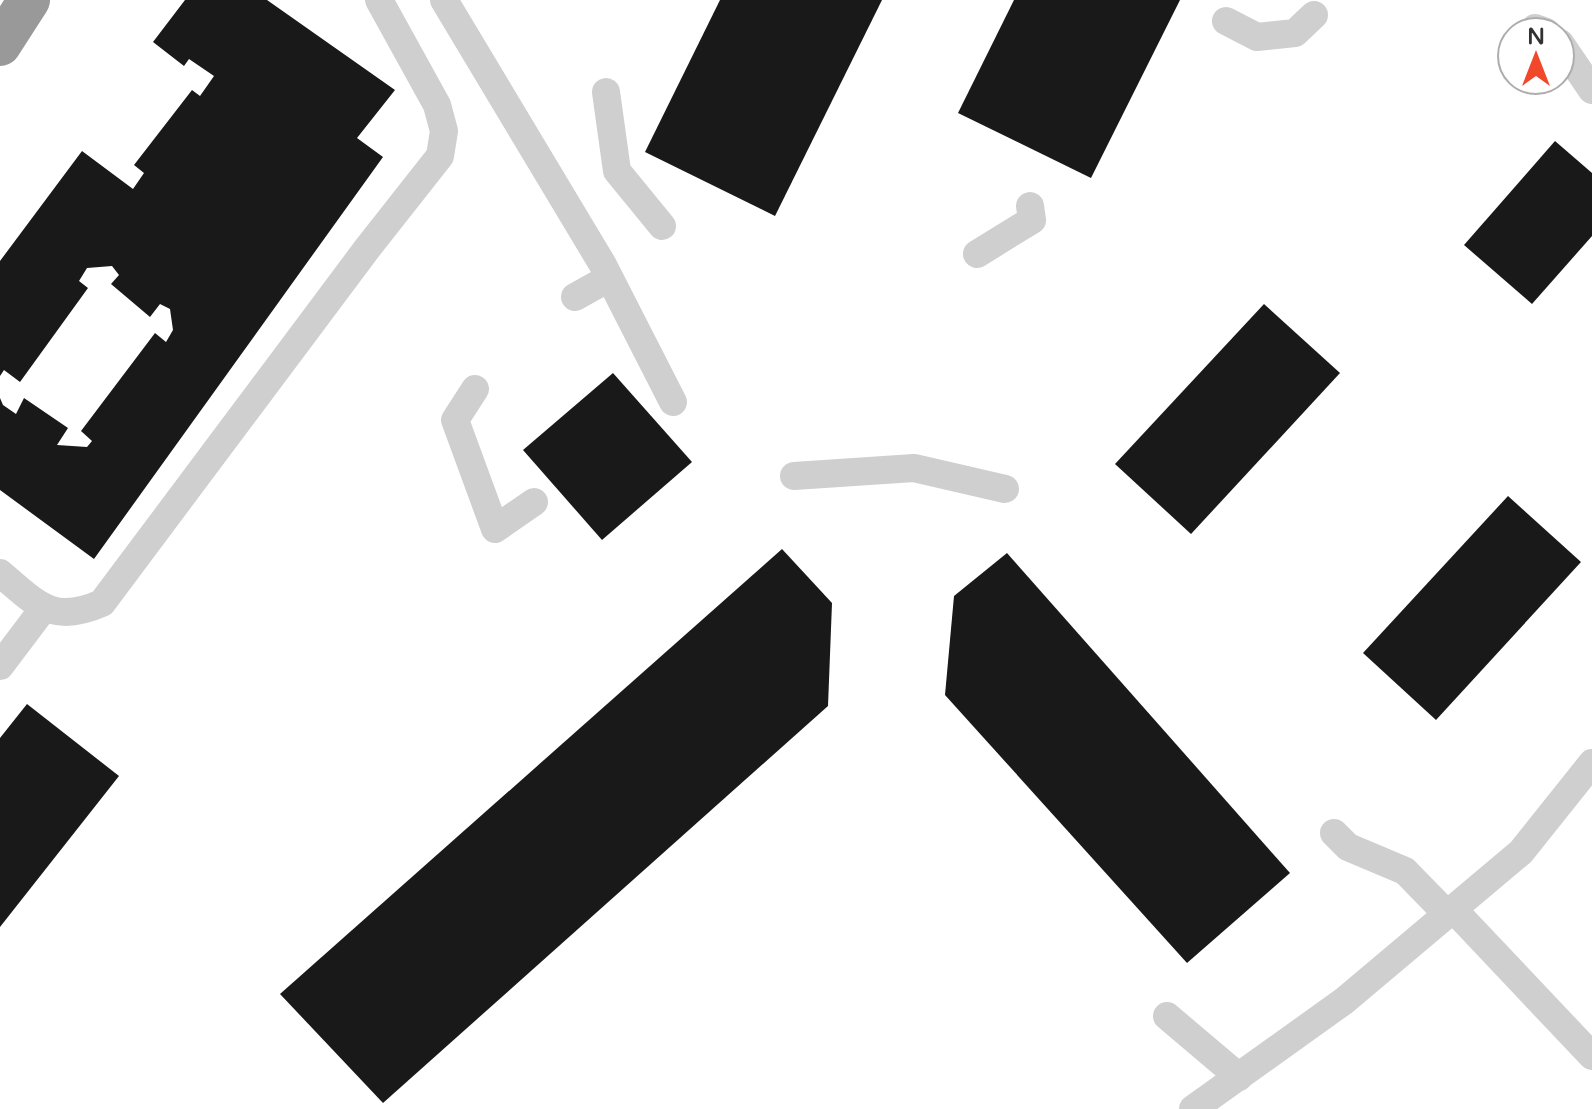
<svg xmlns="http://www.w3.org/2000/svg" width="1592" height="1109" viewBox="0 0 1592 1109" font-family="'Varela Round',sans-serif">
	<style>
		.building { fill: #191919 }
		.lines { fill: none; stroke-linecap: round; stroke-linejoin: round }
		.minor { stroke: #cfcfcf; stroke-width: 28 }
		.highway { stroke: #999; stroke-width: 42 }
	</style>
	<rect width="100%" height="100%" fill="#fff"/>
	<g class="building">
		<polygon points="185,0 267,0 395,90 357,138 383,157 94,559 0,490 0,398 3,405 16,414 24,398 68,428 57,445 87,447 92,441 81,431 155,333 166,342 173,330 170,309 160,304 150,317 111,284 119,275 112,266 87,268 79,281 88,288 20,382 4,370 0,376 0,261 82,151 133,189 144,173 134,165 192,90 200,96 214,76 189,59 184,66 153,42"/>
		<polygon points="720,0 882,0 775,216 645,152"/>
		<polygon points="1014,0 1180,0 1091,178 958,113"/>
		<polygon points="1555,141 1592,173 1592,236 1532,304 1464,245"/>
		<polygon points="1264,304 1340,373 1191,534 1115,464"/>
		<polygon points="613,373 692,462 602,540 523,450"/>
		<polygon points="1508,496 1581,562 1436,720 1363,653"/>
		<polygon points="782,549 832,603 828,706 383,1103 280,994"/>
		<polygon points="1007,553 1290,873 1187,963 945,695 954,596"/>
		<polygon points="27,704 119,776 0,927 0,738"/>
	</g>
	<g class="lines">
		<g class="minor">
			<polyline points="444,0 603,265 673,402"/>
			<polyline points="1226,21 1257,37 1295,33 1314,15"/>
			<polyline points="1535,28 1546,32"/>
			<polyline points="1560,43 1592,90"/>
			<polyline points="606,92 617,171 662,226"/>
			<polyline points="977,254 1032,220 1030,206"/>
			<polyline points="575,297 609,278"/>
			<polyline points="475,389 455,420 495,529 534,502"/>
			<polyline points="794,476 914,468 1005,489"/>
			<path d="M0 573C37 604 52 625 102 603L366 250 440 156 444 131 437 105 379 0"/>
			<polyline points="0,666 43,609"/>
			<polyline points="1334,833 1348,847 1405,871 1447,914"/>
			<polyline points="1453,909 1592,1056"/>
			<polyline points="1167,1016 1239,1077"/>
			<polyline points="1193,1109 1344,1001 1521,852 1592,763"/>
		</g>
		<polyline class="highway" points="0,45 29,0"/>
	</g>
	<g transform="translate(1536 56)"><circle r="38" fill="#ffffff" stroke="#adadad" stroke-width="2"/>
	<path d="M0-6L14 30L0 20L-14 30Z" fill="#f1482b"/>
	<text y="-12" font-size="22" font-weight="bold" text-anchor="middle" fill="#323232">N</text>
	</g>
</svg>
